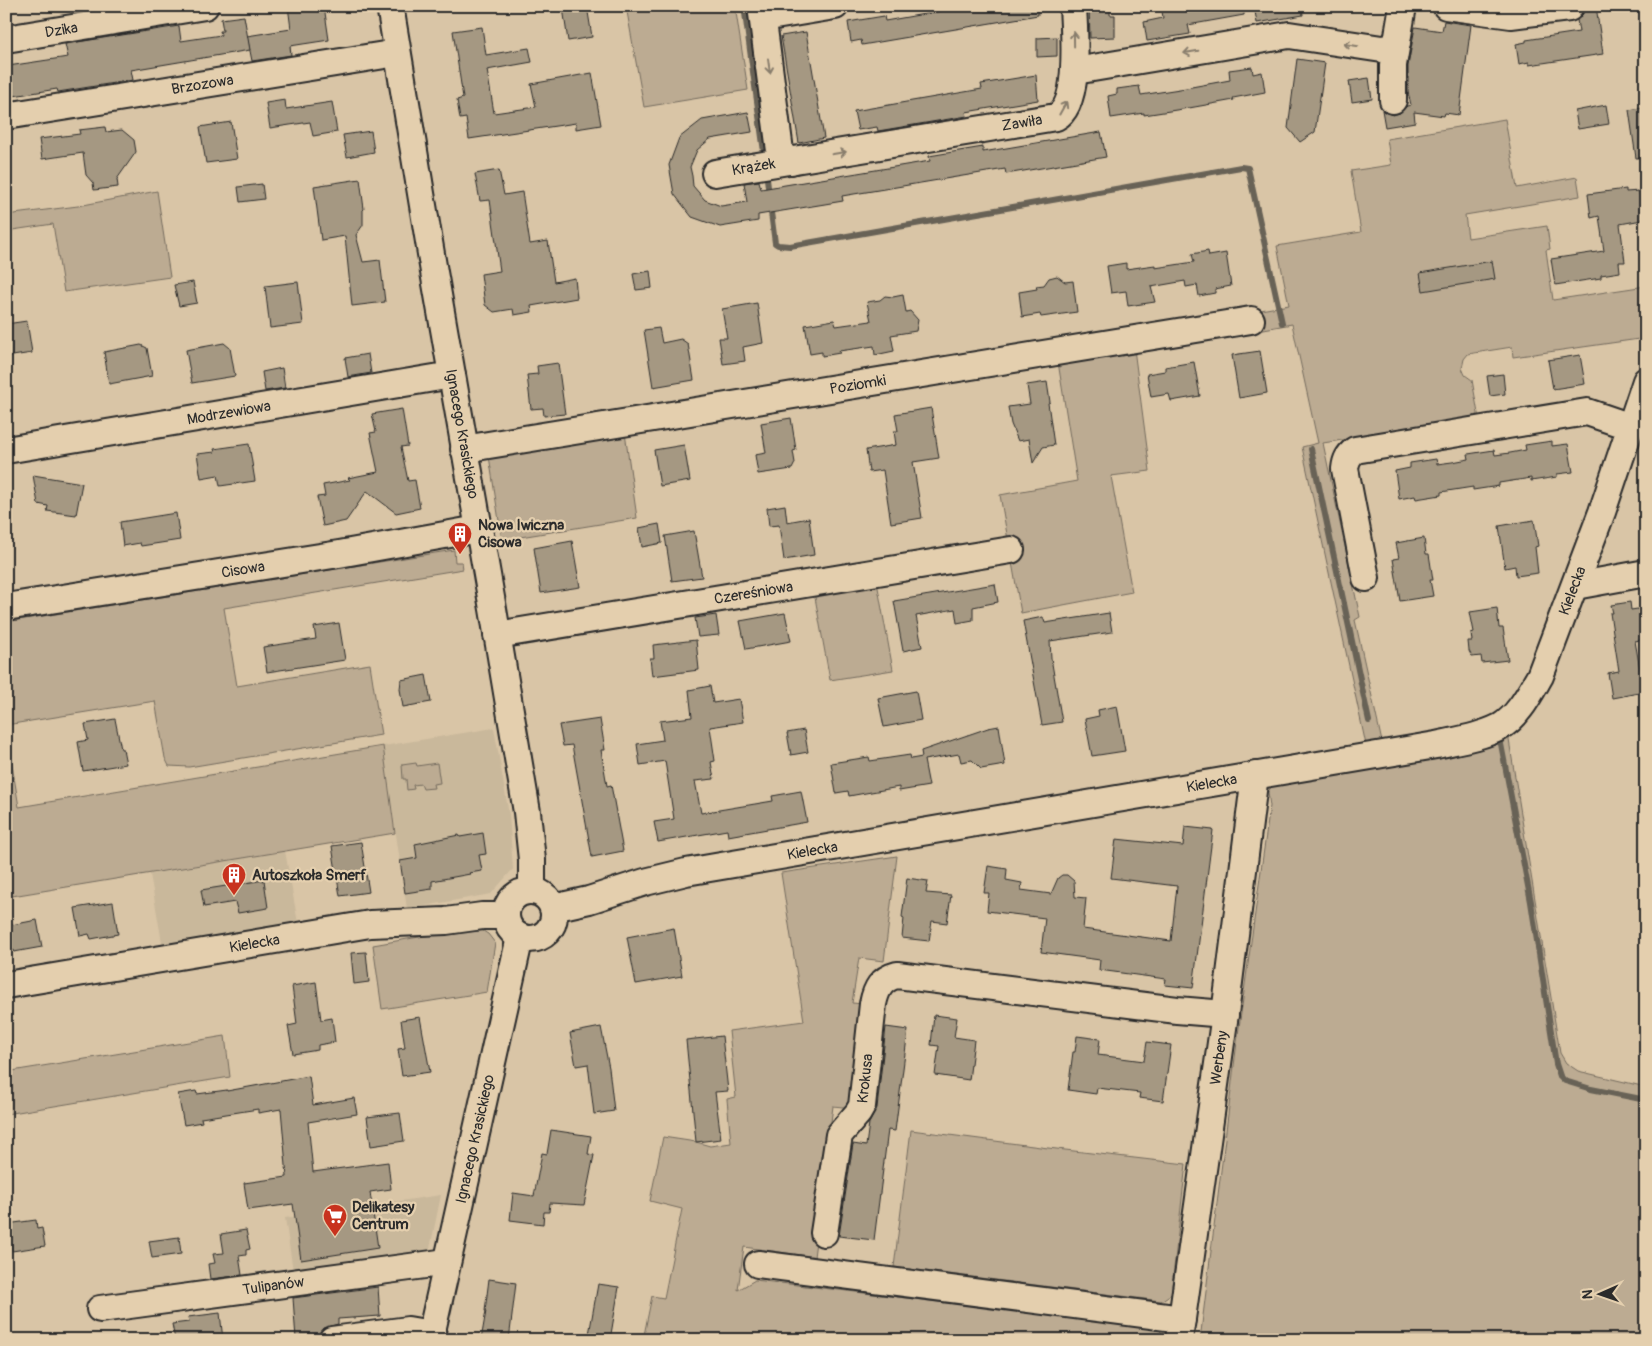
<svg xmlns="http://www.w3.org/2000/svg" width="1652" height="1346" font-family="Pangolin,sans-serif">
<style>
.built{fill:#c9b89b}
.green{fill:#bcab92;stroke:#746b5e}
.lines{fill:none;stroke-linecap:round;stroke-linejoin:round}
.stream{stroke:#686257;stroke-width:6}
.building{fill:#a59882;stroke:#2b2b2b}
.minor-casing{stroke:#2b2b2b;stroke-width:30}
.minor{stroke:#e4cfae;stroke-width:26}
.oneway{stroke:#887d6c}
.labels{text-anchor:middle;stroke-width:4.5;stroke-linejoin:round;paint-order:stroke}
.street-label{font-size:15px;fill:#2b2b2b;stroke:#e4cfae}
.poi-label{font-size:15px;font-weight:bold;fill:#2b2b2b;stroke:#e4cfae;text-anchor:start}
</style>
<rect width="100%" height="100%" fill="#d9c5a6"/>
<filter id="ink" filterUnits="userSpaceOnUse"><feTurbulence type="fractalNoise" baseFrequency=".02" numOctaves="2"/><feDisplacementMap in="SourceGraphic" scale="10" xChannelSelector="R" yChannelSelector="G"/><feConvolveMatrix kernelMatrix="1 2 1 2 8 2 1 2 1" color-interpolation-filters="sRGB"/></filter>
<g filter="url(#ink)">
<g class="built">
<polygon points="494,728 509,815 513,869 491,894 407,909 383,746"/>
<polygon points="285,851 298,923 163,948 150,874"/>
<polygon points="441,1195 428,1258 294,1277 285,1218"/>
</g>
<g class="green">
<polygon points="626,6 735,6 748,90 644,107"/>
<polygon points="1505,119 1517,188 1577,177 1580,196 1465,215 1468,238 1547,226 1550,249 1546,250 1553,300 1646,286 1646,338 1513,357 1512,347 1468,354 1464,359 1462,368 1465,375 1472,380 1479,419 1323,443 1360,617 1355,620 1382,742 1366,745 1302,447 1318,443 1292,324 1258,330 1255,311 1289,305 1277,246 1361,232 1351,171 1391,165 1387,139"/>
<polygon points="157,191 170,277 64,292 53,224 6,231 6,215 78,206"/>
<polygon points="1134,349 1150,471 1111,476 1132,592 1021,613 1000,495 1077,481 1058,362"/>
<polygon points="625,433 637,518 502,540 489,456"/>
<polygon points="454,550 455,562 462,562 463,569 224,608 237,686 370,664 381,735 189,767 169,766 165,758 155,701 6,725 6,622"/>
<polygon points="877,582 893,670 830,680 814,592"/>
<polygon points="6,729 19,807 383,746 395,833 6,897"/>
<polygon points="1511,733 1509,740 1560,1053 1566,1063 1578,1071 1646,1087 1646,1340 1200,1340 1237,1042 1270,806 1268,792 1272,785 1489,746"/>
<polygon points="416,763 417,766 437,763 440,783 433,784 434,788 423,789 421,784 413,785 414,789 407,790 406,779 403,779 402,765"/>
<polygon points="897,856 884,961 859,958 852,1003 864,1004 852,1108 833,1106 814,1257 744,1247 738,1290 755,1280 1157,1328 1164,1335 1164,1340 643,1340 652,1296 664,1298 682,1209 650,1201 663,1137 696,1142 710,1146 731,1143 727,1099 736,1097 729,1031 804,1021 781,873"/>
<polygon points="483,931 488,934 495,943 487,992 382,1009 373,945 448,932"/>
<polygon points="225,1036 230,1077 6,1114 6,1072"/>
<polygon points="911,1130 1048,1148 1186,1164 1171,1294 1161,1301 894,1267"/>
</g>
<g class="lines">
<g class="stream">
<polyline points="744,6 764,152"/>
<polyline points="767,179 769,195"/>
<polyline points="770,205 775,243 778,245 790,246 1241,167 1248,168 1282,323"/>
<polyline points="1311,449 1369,721"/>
<polyline points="1501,744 1531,902 1556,1064 1560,1076 1565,1081 1591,1089 1646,1100"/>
</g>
</g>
<g class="building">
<polygon points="288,6 324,6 329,40 290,46 291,55 252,61 247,36 291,29"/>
<polygon points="571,6 587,6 592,37 568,41 563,8"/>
<polygon points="970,6 1037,6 1038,15 862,45 861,40 851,42 848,22 884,16 885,21"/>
<polygon points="1089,6 1110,6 1110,15 1115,15 1115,37 1090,38"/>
<polygon points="1190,6 1244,6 1244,15 1188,25 1190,34 1147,41 1144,22 1163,18 1162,11"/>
<polygon points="1254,6 1302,6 1303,15 1257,23"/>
<polygon points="1584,6 1596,6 1603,54 1529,65 1529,62 1519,64 1516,44 1526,42 1526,40 1579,32 1577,20 1583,14"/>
<polygon points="244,16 250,50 131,70 133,80 58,92 57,89 13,96 8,66 68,57 65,44 179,26 181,41 221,35 220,31 223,31 221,19"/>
<polygon points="1444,21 1471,25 1459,115 1445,113 1444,116 1414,112 1415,122 1385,127 1382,110 1386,113 1393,115 1400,113 1407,106 1411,105 1408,92 1408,66 1415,27 1442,31"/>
<polygon points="482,27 486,55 529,48 532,62 487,70 494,113 536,107 531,84 592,73 601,125 576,129 576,123 469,139 466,118 460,119 457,100 463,98 453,31"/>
<polygon points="806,32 824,138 799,143 781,36"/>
<polygon points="1057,37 1057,56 1037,57 1037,38"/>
<polygon points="1297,59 1325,63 1315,132 1300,142 1288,128"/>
<polygon points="1252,67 1253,74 1262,72 1265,92 1233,98 1234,100 1189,108 1144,115 1144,113 1111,118 1108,96 1117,94 1117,89 1139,86 1141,95 1186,88 1230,80 1229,70"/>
<polygon points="1036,75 1038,100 966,112 967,116 878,131 877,127 858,130 854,111 982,89 981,84"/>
<polygon points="1369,78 1372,99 1352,102 1349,81"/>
<polygon points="285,100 286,109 332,102 337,132 313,136 310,122 270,128 266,103"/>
<polygon points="1606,105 1609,124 1578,129 1575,111"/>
<polygon points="1646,107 1646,157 1636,158 1629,110"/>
<polygon points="748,112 752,132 710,139 697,150 690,167 692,176 693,186 705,200 721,206 747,202 744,183 759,181 761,189 930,161 929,156 983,147 983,152 1101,132 1106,157 1006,174 1005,169 842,196 843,201 758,215 758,221 720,227 692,217 674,194 669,165 679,138 702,120"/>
<polygon points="231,122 237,159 206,163 200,127"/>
<polygon points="105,127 106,132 122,130 134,140 136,152 117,179 118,187 94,190 93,183 86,175 83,153 42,159 39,139 80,134 79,130"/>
<polygon points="371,131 374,152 347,157 343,135"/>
<polygon points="499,170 504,195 522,192 530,244 548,241 554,282 575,278 577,298 531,306 532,312 514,315 513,309 494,312 485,305 481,274 500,271 490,200 480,201 475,174"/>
<polygon points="360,179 364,209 363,210 363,225 356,235 363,262 380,260 385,302 352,306 345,236 321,240 314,186"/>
<polygon points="262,184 264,199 240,202 238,187"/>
<polygon points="1626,189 1626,192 1639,191 1642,220 1620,224 1625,262 1619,262 1620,272 1601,275 1601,278 1555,285 1551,259 1604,251 1599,216 1591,218 1588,194"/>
<polygon points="1208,251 1209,256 1226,253 1231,286 1215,289 1215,293 1199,296 1197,285 1186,287 1185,281 1151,287 1155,302 1128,306 1126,291 1111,293 1107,266 1126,263 1126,269 1155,265 1155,268 1194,262 1192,254"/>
<polygon points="1492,261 1495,279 1423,291 1420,273"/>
<polygon points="650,271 652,288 636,290 633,274"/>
<polygon points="1057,276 1065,282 1073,281 1077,312 1041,317 1040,314 1022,317 1019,292 1037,289 1036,286 1044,285 1049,278"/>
<polygon points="193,282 197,303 179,306 174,285"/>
<polygon points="298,282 303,324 270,328 265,286"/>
<polygon points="903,295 906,312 910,311 918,320 916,331 891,335 894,351 875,355 874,346 839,351 840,353 822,356 822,352 810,354 805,325 834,320 836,326 871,321 867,302 880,300 885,296 893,297"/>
<polygon points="757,303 763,343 743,347 745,361 723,364 719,338 727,338 722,309"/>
<polygon points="27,321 32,353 6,357 6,324"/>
<polygon points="659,328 662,343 681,339 688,344 694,380 653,387 644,330"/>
<polygon points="224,343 230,348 235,376 192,383 186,350"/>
<polygon points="141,345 147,348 152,376 109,384 104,352"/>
<polygon points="1260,351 1267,393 1239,398 1232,355"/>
<polygon points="368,354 371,373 348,377 345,358"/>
<polygon points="1580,355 1585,384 1553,389 1548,360"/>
<polygon points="1194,362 1200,396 1171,401 1169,394 1151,397 1147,374 1165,371 1165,367"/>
<polygon points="558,363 565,414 544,416 543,408 531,409 527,375 538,374 537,366"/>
<polygon points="282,368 285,388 265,391 262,372"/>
<polygon points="1503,374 1505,394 1490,396 1487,376"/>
<polygon points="1047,382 1050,402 1048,403 1054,445 1043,447 1033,463 1029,439 1018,441 1011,424 1008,407 1030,404 1027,385"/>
<polygon points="931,408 939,458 913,462 922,518 891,523 883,470 869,472 866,450 896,445 894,431 898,431 895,414"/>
<polygon points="402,409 408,446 401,447 408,481 415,480 420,508 396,513 367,491 346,521 323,526 317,497 325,496 323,485 350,480 348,478 378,472 370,433 376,432 372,414"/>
<polygon points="791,418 796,450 793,451 795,463 792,469 758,474 755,455 766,453 761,423"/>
<polygon points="1552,441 1552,446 1568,444 1573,472 1557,474 1557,477 1531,481 1531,478 1499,483 1499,486 1473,490 1473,487 1441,492 1441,495 1416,499 1415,496 1399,499 1395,471 1410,468 1410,463 1436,459 1437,464 1452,462 1469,459 1468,454 1494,450 1495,455 1510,453 1526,450 1525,445"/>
<polygon points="249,444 255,481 220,486 218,475 201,478 197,454 215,452 214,449"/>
<polygon points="684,445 690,481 660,486 654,450"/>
<polygon points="33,475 82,483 76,515 47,511 48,506 38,504"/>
<polygon points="785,505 787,522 809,518 814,555 784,560 779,525 769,526 767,508"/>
<polygon points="176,513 180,540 141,546 140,543 123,546 120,522"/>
<polygon points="1534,520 1538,546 1535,547 1538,573 1516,576 1515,566 1505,568 1499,526"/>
<polygon points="659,524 662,543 642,547 639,528"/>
<polygon points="694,531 702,577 672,581 665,536"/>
<polygon points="1424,538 1426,554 1429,554 1433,580 1430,580 1433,596 1400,601 1393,559 1399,558 1396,543"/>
<polygon points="572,541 580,587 541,593 534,548"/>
<polygon points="995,584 998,602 973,607 973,620 957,623 955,609 916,616 922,647 903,651 894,601"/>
<polygon points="1630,602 1631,610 1644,608 1646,621 1646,639 1635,641 1644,692 1612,698 1608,673 1619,671 1610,613 1613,613 1611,605"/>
<polygon points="1497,608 1499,628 1503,628 1508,660 1482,663 1481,656 1472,657 1469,651 1468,641 1472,641 1471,633 1474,632 1470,612"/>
<polygon points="785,613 791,641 746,649 740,621"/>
<polygon points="1109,613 1112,632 1050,641 1051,658 1062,722 1042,725 1023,621 1043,617 1045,623"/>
<polygon points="716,615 719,635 698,637 695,618"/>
<polygon points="339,623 345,660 267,672 263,647 316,639 314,627"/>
<polygon points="696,640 699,670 652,676 650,658 654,658 653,645"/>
<polygon points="426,675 431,702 403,707 400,689 401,680"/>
<polygon points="710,686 713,703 739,699 743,722 710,727 715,761 711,762 714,779 695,781 701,813 773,801 772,796 801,791 807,822 728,836 727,830 658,842 654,822 674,819 665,761 640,765 637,744 663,740 660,721 692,717 689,690"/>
<polygon points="916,691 921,720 884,727 878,698"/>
<polygon points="1117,706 1125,751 1092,756 1085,719 1099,716 1098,710"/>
<polygon points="115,719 121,749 123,749 126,764 83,771 78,742 88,740 85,724"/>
<polygon points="600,719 605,750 601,750 607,786 611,785 623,851 592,857 572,745 563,746 559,725"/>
<polygon points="999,726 1005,765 981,769 972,760 961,762 959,754 924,760 929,786 899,791 899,787 849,796 848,791 836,793 831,763 869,757 870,761 910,755 911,759 922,757 921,751 988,728"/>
<polygon points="804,730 808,752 791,755 787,733"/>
<polygon points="1185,827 1213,830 1193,988 1165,985 1166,979 1099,970 1100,960 1041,952 1045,918 987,911 989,893 984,893 988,866 1007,869 1006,880 1022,883 1021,890 1051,894 1058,878 1062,875 1067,875 1074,881 1075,897 1086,898 1083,929 1171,941 1177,886 1111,878 1116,839 1183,846"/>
<polygon points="483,833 486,854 479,855 482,871 469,873 470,874 432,881 432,889 405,893 400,861 417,858 415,844 459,835 460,837"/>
<polygon points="361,842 369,892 340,896 332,846"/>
<polygon points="907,878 928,881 926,893 951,895 947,923 932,921 929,941 902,938 904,918 902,917"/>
<polygon points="264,880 268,908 238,913 235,902 204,907 201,890"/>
<polygon points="113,902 118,934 91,939 89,934 80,936 75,908"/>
<polygon points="37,920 42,947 14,952 14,950 6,952 6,926"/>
<polygon points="674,928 682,976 636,984 627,937"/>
<polygon points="366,952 369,982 354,984 351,953"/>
<polygon points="316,982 321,1020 332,1018 335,1042 318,1045 318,1050 293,1054 288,1026 297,1024 292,986"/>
<polygon points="934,1015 957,1018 954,1037 974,1040 969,1080 935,1075 939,1046 931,1045"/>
<polygon points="420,1017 430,1072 402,1076 398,1049 405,1048 401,1020"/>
<polygon points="601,1027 609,1068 614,1111 594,1114 588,1064 576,1066 570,1033"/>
<polygon points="886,1027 908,1030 895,1131 888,1130 874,1240 839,1236 853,1144 866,1146 869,1123 877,1108"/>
<polygon points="722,1036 728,1091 715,1092 721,1139 696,1142 686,1040"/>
<polygon points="1077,1036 1100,1039 1098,1055 1144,1061 1147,1042 1171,1045 1163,1101 1139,1098 1140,1093 1097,1088 1096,1094 1068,1090 1073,1052 1075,1052"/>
<polygon points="309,1076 313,1105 354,1098 357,1114 308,1122 313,1172 388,1162 391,1189 370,1192 378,1248 301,1260 293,1204 248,1210 244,1183 287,1177 281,1109 258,1113 258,1109 201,1118 202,1122 184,1125 178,1094 196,1091 197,1094 227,1090 227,1091"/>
<polygon points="400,1113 404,1141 371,1146 367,1117"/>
<polygon points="551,1130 591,1136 588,1154 594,1155 584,1205 550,1203 549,1212 544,1212 543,1224 510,1220 513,1193 534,1196 542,1153 547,1154"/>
<polygon points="36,1220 37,1229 42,1228 45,1246 12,1251 7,1224"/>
<polygon points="246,1230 250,1249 246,1250 246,1255 239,1256 242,1275 210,1279 208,1264 215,1263 213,1254 224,1253 221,1234"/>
<polygon points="179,1237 181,1254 152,1258 149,1241"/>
<polygon points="489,1279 516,1283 509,1340 481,1340 486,1311 485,1311"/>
<polygon points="598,1284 619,1287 610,1340 588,1340"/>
<polygon points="378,1287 380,1316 338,1319 338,1324 323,1328 318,1336 296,1339 293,1298"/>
<polygon points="220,1313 223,1340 175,1340 172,1324 189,1322 188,1317"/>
</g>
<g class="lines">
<defs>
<g id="minor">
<path id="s1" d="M 390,6 L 434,272 L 493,609 L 527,812 L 532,860 L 532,883 L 530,891"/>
<polyline points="761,6 780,151 784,157 791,161"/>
<polyline points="1446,6 1511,15 1569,8"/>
<polyline points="763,18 835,6"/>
<path id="s2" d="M 6,39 L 205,6"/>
<polyline points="1075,71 1289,35 1382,49 1392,48 1397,43"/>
<polyline points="1393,100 1393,65 1403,6"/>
<path id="s3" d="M 6,116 L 397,53"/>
<path id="s4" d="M 715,173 L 1056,117 C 1081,104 1074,32 1073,6"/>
<path id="s5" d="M 464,449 L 1251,320"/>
<path id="s6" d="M 6,450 L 452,375"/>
<path d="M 1366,578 L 1345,469 C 1346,460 1348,456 1355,450 L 1587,412 L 1631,427"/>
<polyline points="1575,586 1646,573"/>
<path id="s7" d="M 6,607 L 339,554 L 478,529"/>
<path id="s8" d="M 497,635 L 1011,550"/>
<circle cx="530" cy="915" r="24"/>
<path id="s9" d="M 553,908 L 589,900 L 645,882 L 686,872 L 1436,745 C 1458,740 1480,737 1500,727 C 1518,717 1530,693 1540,676 L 1602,512 L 1646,381"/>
<path id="s10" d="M 6,985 L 370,924 L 446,921 L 482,916 L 505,916"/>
<path id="s11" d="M 824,1233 L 839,1135 L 858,1113 L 862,1106 L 873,1004 C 876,989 881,979 897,975 L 1177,1010 L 1225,1014"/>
<polyline points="758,1264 1182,1319"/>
<path id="s12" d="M 100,1309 L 447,1262"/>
<polyline points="332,1340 408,1330 431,1334"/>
<path id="s13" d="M 430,1340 L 520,937"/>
<path id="s14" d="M 1179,1340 L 1225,1014 L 1255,775"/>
</g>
</defs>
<use href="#minor" class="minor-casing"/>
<use href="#minor" class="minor"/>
</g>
<defs><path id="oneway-shaft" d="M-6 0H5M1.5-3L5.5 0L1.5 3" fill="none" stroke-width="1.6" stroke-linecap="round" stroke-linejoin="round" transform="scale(1.25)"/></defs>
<g class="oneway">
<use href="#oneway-shaft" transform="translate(1074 39) rotate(-91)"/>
<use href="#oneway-shaft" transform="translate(1351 45) rotate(-171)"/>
<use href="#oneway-shaft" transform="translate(1191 52) rotate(170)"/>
<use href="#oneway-shaft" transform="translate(769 66) rotate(82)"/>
<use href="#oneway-shaft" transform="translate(1063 108) rotate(-61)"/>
<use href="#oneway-shaft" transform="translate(839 153) rotate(-9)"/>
</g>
</g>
<defs>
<symbol id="building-pin" viewBox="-11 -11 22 30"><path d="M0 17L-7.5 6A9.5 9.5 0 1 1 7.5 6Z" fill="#c8321e" stroke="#e4cfae"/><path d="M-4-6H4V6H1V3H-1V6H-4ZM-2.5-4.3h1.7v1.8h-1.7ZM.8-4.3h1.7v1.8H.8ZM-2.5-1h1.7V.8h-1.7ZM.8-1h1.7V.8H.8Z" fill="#fff"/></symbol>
<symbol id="supermarket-pin" viewBox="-11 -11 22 30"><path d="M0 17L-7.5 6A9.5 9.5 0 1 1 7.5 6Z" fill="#c8321e" stroke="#e4cfae"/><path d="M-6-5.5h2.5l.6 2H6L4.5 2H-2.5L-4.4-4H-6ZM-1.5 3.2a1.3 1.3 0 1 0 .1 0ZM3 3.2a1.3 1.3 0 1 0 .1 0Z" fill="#fff"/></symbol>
</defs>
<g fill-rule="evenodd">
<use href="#building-pin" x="446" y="520" width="28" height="38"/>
<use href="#building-pin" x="220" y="861" width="28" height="38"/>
<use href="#supermarket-pin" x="321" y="1202" width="28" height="38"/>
</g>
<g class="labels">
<g class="street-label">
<text dy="5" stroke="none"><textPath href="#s2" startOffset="56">Dzika</textPath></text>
<text dy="5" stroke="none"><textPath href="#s3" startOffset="199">Brzozowa</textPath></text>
<text dy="5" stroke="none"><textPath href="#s4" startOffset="311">Zawiła</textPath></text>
<text dy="5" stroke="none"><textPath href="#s4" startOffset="39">Krążek</textPath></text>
<text dy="5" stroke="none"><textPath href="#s5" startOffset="399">Poziomki</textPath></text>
<text dy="5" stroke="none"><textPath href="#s6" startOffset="226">Modrzewiowa</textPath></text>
<text dy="5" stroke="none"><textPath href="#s1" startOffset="434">Ignacego Krasickiego</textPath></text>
<text dy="5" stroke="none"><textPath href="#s7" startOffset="240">Cisowa</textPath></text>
<text dy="5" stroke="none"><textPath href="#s9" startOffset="1122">Kielecka</textPath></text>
<text dy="5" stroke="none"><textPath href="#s8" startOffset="260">Czereśniowa</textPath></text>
<text dy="5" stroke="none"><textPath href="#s9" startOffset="671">Kielecka</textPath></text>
<text dy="5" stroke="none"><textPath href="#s9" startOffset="266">Kielecka</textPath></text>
<text dy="5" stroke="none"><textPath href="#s10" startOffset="252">Kielecka</textPath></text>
<text dy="5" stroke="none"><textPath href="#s14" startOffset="285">Werbeny</textPath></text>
<text dy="5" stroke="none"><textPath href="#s11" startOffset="164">Krokusa</textPath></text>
<text dy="5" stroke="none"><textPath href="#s13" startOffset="206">Ignacego Krasickiego</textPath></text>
<text dy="5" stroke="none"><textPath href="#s12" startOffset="175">Tulipanów</textPath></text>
</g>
<g class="poi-label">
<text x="478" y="530">Nowa Iwiczna<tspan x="478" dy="17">Cisowa</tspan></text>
<text x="252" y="880">Autoszkoła Smerf</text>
<text x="352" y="1212">Delikatesy<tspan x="352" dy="17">Centrum</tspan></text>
</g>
</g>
<rect width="1652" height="1346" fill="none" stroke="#e4cfae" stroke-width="25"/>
<rect x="12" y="12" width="1627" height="1321" fill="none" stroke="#2b2b2b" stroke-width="2" filter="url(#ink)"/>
<g transform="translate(1600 1294) rotate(268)" stroke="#e4cfae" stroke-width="4" paint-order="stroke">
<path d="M0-4L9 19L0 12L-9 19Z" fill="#2b2b2b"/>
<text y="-8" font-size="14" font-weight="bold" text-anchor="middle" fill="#2b2b2b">N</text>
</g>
</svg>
